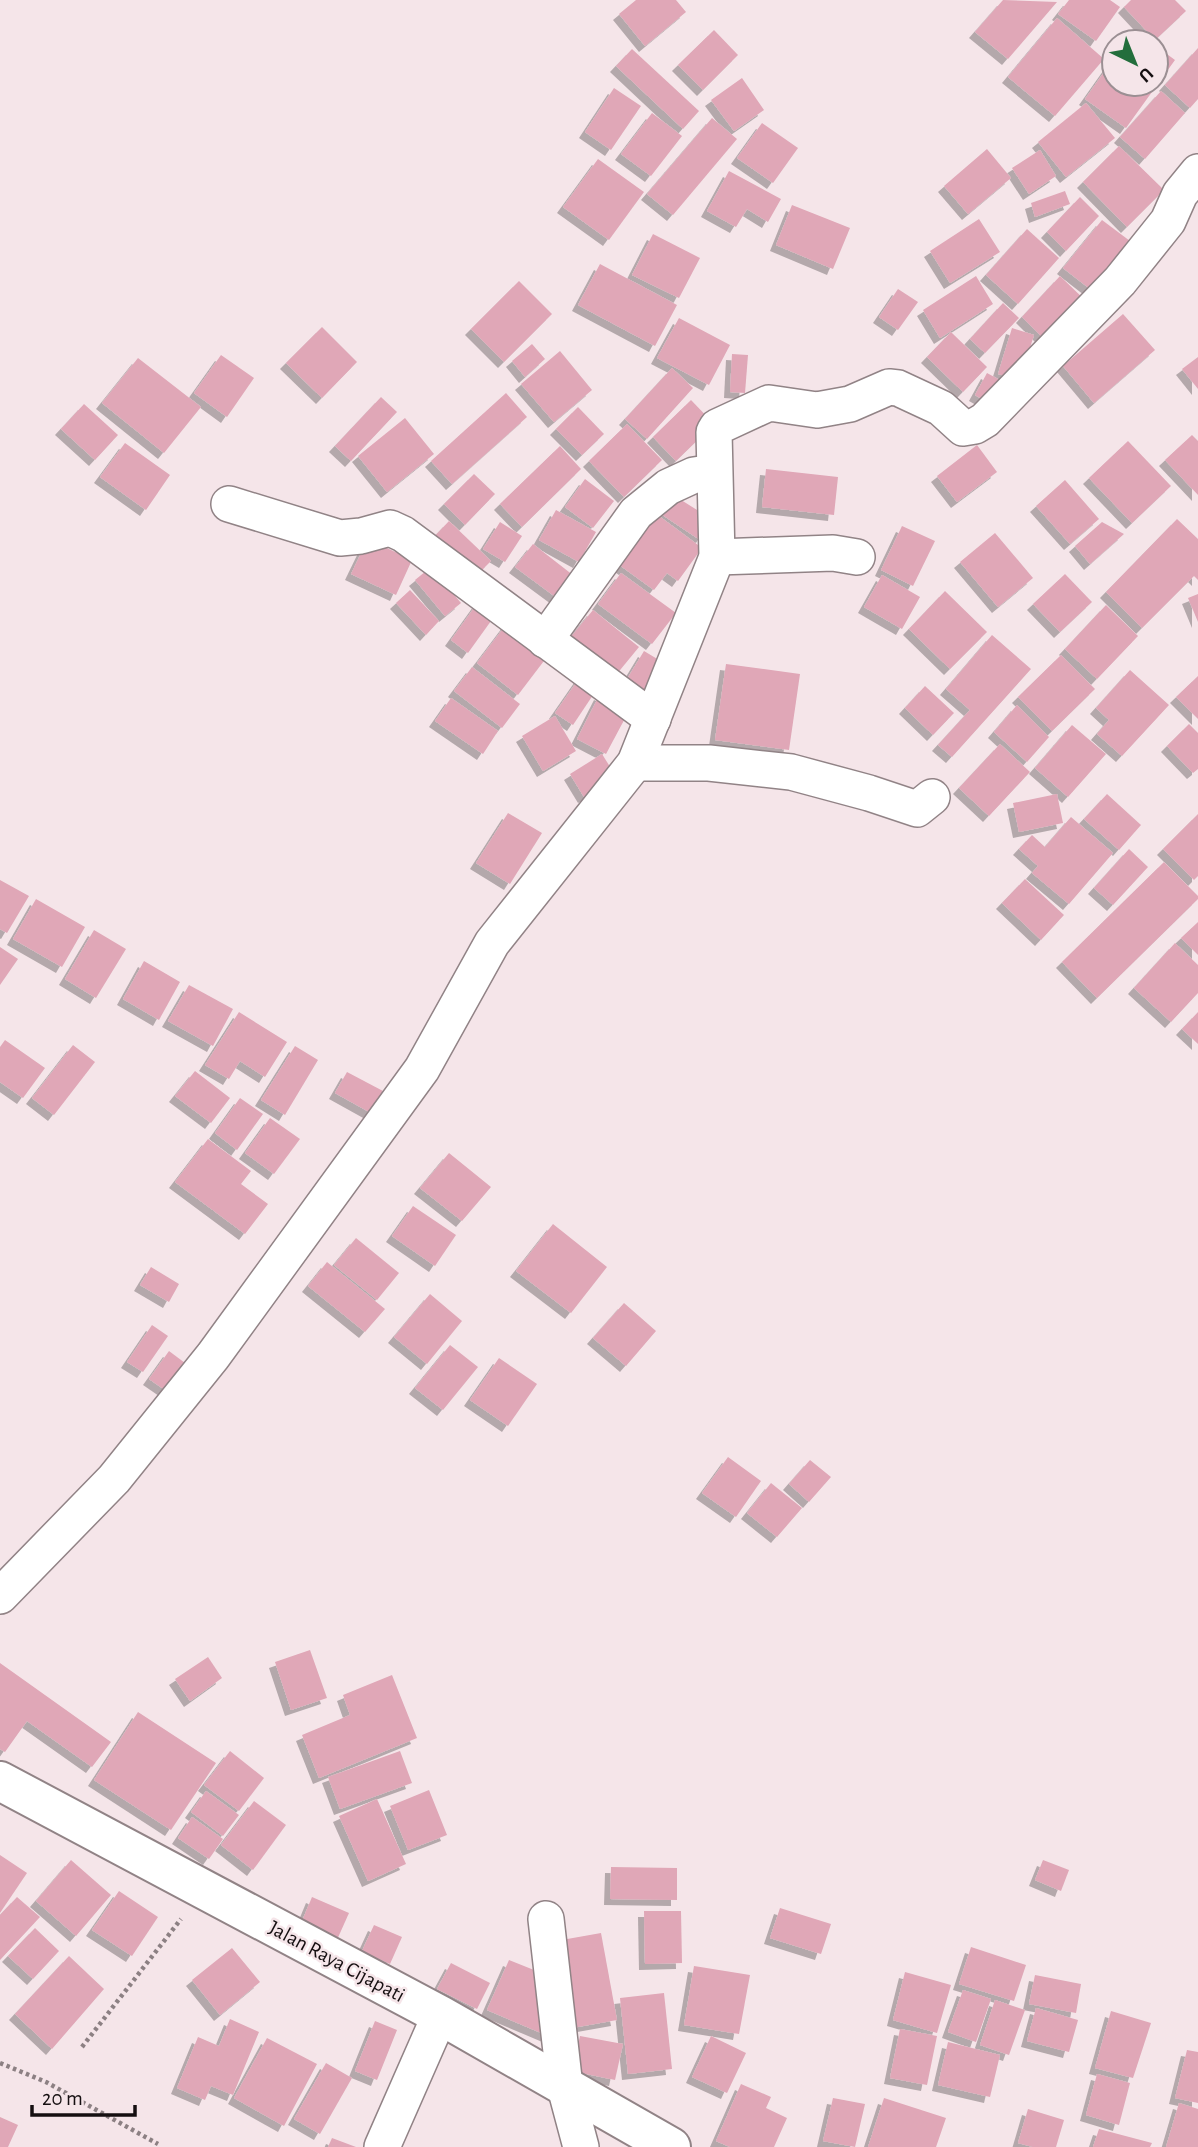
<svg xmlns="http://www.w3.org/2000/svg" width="1198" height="2147" font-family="'Alegreya Sans',sans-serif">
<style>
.building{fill:#e0a7b7;filter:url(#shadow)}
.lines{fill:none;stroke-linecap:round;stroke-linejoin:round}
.minor-casing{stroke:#918386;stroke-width:38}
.primary-casing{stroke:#918386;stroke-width:42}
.path{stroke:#8c8083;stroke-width:4.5;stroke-dasharray:3.5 3.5;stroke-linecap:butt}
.minor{stroke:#fff;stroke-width:35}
.primary{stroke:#fff;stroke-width:38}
.labels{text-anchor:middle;stroke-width:5;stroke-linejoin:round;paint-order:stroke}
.street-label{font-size:21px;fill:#150f11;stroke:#f5e5e9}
</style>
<defs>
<filter id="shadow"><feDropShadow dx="-6" dy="6" stdDeviation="0" flood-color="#0004"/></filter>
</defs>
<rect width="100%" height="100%" fill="#f5e5e9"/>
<g class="building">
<polygon points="636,0 676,0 686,12 645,46 619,14"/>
<polygon points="1003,0 1057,2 1008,59 975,32"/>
<polygon points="1069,0 1110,0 1120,7 1096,41 1058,14"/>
<polygon points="1131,0 1175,0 1186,11 1155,40 1124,7"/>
<polygon points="1057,18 1104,59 1055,116 1008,77"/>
<polygon points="714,30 738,55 703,90 678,65"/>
<polygon points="1134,30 1150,42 1125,42"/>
<polygon points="1156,46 1175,60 1126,128 1085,99 1114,58 1114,84 1156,84"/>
<polygon points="1198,48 1198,99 1190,108 1165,85"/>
<polygon points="632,49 699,111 683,129 616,66"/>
<polygon points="742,78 764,110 734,131 711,100"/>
<polygon points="614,88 641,106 611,150 585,132"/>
<polygon points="1161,91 1185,113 1145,159 1120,137"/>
<polygon points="1086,103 1115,138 1066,177 1038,142"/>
<polygon points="652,113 682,136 651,176 621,154"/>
<polygon points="712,118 737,139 673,215 647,194"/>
<polygon points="762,123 798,148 773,183 737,158"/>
<polygon points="1119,146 1164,190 1127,227 1083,182"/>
<polygon points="987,149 1011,178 968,214 944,186"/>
<polygon points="1040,150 1056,176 1029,194 1012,168"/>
<polygon points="598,159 644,192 609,240 563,207"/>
<polygon points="729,171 781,199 768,222 747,209 736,227 707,211"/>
<polygon points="1065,191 1070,204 1035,217 1031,203"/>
<polygon points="1080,197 1099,216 1066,251 1047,232"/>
<polygon points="792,205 850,228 833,269 776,245"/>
<polygon points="979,219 1000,252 950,283 930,251"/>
<polygon points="1102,220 1138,247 1099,296 1063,268"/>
<polygon points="1027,229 1059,258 1018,304 986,275"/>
<polygon points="653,234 700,258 679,298 632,275"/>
<polygon points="600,264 677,305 655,346 578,305"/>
<polygon points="976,276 993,304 940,338 923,310"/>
<polygon points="1060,276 1088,303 1049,344 1022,317"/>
<polygon points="519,281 552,314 504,362 471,329"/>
<polygon points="898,289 918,302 898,330 879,317"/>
<polygon points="1003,303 1019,318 985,353 970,339"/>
<polygon points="1123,314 1155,350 1094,403 1063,366"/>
<polygon points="679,318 730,345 709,385 657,358"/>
<polygon points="322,327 357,362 322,398 286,363"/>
<polygon points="1012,328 1034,335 1020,380 998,374"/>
<polygon points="951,332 987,367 963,392 927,357"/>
<polygon points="532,344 545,359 525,377 512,361"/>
<polygon points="560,351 592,390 554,422 521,384"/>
<polygon points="732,354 748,355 745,393 730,392"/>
<polygon points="221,355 254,378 227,417 194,393"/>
<polygon points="1198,357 1198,389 1182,369"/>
<polygon points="138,358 201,407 164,453 102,403"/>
<polygon points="672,368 693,388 647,439 625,419"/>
<polygon points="987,373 1009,385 996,407 975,395"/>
<polygon points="506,393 527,417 452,484 431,461"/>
<polygon points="381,397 397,412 351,461 335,446"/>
<polygon points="691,400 714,424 676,461 653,437"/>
<polygon points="84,404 118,435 95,460 61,429"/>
<polygon points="578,407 604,434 582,455 556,429"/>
<polygon points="405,418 434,454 387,492 358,456"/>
<polygon points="627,424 662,460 624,497 589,461"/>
<polygon points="1192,435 1198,441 1198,495 1165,460"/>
<polygon points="1128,441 1171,486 1132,523 1089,478"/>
<polygon points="125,443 170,475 146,510 100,477"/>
<polygon points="977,445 997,472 957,502 937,476"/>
<polygon points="560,446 581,469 522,527 500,504"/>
<polygon points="766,469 838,477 834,515 762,507"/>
<polygon points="474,474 495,494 465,525 444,504"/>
<polygon points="585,479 614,501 593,528 565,507"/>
<polygon points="1065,480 1099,519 1070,544 1036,506"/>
<polygon points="670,493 713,520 700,540 658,512"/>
<polygon points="556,510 596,532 579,562 539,540"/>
<polygon points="655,513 702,548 678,581 667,573 654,590 618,564"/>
<polygon points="1177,519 1198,539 1198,580 1194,576 1142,628 1106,592"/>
<polygon points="449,521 491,561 473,579 432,539"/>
<polygon points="500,522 522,536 505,562 483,549"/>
<polygon points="1102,522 1124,534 1090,564 1075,546"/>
<polygon points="902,526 935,541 913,586 881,570"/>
<polygon points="995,533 1033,578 998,607 960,562"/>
<polygon points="368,539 412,560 396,595 351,574"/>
<polygon points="533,544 578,579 561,601 515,567"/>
<polygon points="431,567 461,603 445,616 415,580"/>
<polygon points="621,573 676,613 652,644 598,604"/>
<polygon points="1065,574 1092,602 1060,632 1033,604"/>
<polygon points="882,575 920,597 902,629 864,607"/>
<polygon points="410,590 439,621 426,635 396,603"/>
<polygon points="945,591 987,632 950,669 909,629"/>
<polygon points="1198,594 1198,622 1188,598"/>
<polygon points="479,601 496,614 468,653 451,640"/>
<polygon points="1106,605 1138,636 1097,679 1065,649"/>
<polygon points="593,610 639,647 616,675 570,638"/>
<polygon points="508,622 550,653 518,695 477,663"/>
<polygon points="992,635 1031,669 952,757 938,745 970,710 946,689"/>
<polygon points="644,651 664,663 644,696 624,684"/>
<polygon points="1061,655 1095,689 1052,731 1018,697"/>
<polygon points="726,664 800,674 789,750 715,740"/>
<polygon points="472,667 520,704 502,728 454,691"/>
<polygon points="1130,670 1169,705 1122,756 1097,734 1109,720 1096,708"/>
<polygon points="1198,676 1198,719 1176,697"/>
<polygon points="580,677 597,689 573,725 555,713"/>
<polygon points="925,686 954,713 933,735 905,708"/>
<polygon points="600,694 630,709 606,754 577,739"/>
<polygon points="451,698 498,731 483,754 435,721"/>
<polygon points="1017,705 1049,737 1027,762 994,732"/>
<polygon points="555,716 576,751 543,771 522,736"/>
<polygon points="1189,724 1198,733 1198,769 1193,773 1167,746"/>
<polygon points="1072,725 1106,754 1068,797 1035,768"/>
<polygon points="1000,744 1030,772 989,816 959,788"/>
<polygon points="602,754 617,778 584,797 570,774"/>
<polygon points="1057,794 1063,823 1019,832 1013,803"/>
<polygon points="1107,794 1141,825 1119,850 1084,819"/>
<polygon points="508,813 542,833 510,884 476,863"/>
<polygon points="1198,814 1198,876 1194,880 1163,849"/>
<polygon points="1071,817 1113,853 1069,904 1032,873 1038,866 1019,849 1032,835 1045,847"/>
<polygon points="1129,849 1148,867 1113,905 1094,888"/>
<polygon points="1164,862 1198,896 1198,899 1097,998 1062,962"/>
<polygon points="1025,879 1064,915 1041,940 1002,903"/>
<polygon points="0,880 29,896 7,933 0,929"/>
<polygon points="36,899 85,927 62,967 13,939"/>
<polygon points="1198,922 1198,955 1181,938"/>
<polygon points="94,930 126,949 96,998 65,979"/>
<polygon points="1175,943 1198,965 1198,993 1171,1022 1134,988"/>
<polygon points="0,947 18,959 0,985"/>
<polygon points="144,961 180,982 159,1020 123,999"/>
<polygon points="189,985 233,1009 213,1046 168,1021"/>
<polygon points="239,1012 287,1042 265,1077 240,1061 229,1079 205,1065"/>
<polygon points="1198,1012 1198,1044 1182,1029"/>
<polygon points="5,1040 45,1068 23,1098 0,1082 0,1047"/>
<polygon points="73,1045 95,1062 54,1115 32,1098"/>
<polygon points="295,1046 318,1060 285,1115 261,1100"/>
<polygon points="195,1071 230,1098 211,1123 175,1096"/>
<polygon points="347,1072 383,1091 371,1113 335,1093"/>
<polygon points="240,1098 263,1114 237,1150 215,1133"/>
<polygon points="270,1118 300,1139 274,1174 245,1153"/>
<polygon points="208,1139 251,1171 241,1184 268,1204 245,1234 175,1182"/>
<polygon points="449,1153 491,1187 462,1221 420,1188"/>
<polygon points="413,1206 456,1235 435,1266 392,1236"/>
<polygon points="553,1224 607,1267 571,1313 516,1271"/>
<polygon points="356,1238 399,1273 377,1300 334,1265"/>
<polygon points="327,1262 385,1309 365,1332 308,1286"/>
<polygon points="151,1267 179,1284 169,1302 140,1285"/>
<polygon points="430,1294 462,1321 427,1364 394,1337"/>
<polygon points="624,1303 656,1331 626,1366 593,1338"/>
<polygon points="152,1325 168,1336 143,1372 127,1362"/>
<polygon points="450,1345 478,1367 443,1410 415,1388"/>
<polygon points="169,1351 185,1363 165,1390 149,1379"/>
<polygon points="499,1358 537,1384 508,1426 470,1400"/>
<polygon points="728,1457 761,1481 736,1517 702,1493"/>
<polygon points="810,1460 831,1477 809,1502 789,1484"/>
<polygon points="771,1483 802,1508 777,1537 747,1513"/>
<polygon points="310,1650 327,1698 291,1710 275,1662"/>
<polygon points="208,1657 222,1678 190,1701 175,1679"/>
<polygon points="0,1663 111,1742 92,1767 27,1721 5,1752 0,1749"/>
<polygon points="392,1675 417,1738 319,1778 302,1735 350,1715 343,1695"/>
<polygon points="138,1712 216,1763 171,1830 94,1780"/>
<polygon points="230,1751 264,1778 239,1811 204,1785"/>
<polygon points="400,1751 412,1783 340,1809 328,1777"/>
<polygon points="429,1790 447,1835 408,1850 390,1806"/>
<polygon points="206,1791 239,1815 223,1836 191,1812"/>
<polygon points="377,1799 406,1864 368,1881 339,1816"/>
<polygon points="254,1801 286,1825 253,1870 221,1845"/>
<polygon points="192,1817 223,1839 209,1859 178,1838"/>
<polygon points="0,1855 27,1873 0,1913"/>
<polygon points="71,1860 111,1895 76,1936 36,1901"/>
<polygon points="1043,1860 1069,1870 1061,1891 1035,1880"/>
<polygon points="611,1867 677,1868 677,1900 610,1899"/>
<polygon points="119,1891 158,1917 132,1956 92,1930"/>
<polygon points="17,1897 40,1917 0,1960 0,1915"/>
<polygon points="312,1897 349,1913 336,1942 300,1926"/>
<polygon points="780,1908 831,1924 821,1954 770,1938"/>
<polygon points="644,1911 681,1911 682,1963 645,1964"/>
<polygon points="374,1925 402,1937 390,1964 362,1951"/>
<polygon points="35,1928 59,1951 33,1979 8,1956"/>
<polygon points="601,1933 617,2020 572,2028 556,1941"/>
<polygon points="971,1947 1026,1965 1014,2001 959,1984"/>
<polygon points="232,1948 260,1982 220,2015 192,1980"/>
<polygon points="69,1956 104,1989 52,2049 15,2014"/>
<polygon points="509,1960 549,1976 553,2038 487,2010"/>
<polygon points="451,1963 490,1983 477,2009 437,1989"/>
<polygon points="694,1966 750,1975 739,2034 684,2025"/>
<polygon points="905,1972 951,1985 937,2033 893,2020"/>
<polygon points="1035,1975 1081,1984 1076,2013 1029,2004"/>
<polygon points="963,1990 991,1999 976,2042 948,2032"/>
<polygon points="664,1993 672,2069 628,2074 620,1998"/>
<polygon points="995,2000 1025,2010 1009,2055 980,2045"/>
<polygon points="1036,2008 1078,2020 1069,2052 1027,2041"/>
<polygon points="1111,2011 1151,2023 1133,2078 1095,2068"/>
<polygon points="230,2019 259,2032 233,2095 211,2086 205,2100 177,2088 198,2037 219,2046"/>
<polygon points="375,2021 397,2030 377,2080 355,2071"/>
<polygon points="900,2029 937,2036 927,2085 890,2078"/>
<polygon points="580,2036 623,2044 615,2080 572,2071"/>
<polygon points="711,2036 746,2053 727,2093 692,2077"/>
<polygon points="267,2038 317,2064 284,2126 234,2098"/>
<polygon points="948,2042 1000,2055 990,2097 938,2085"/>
<polygon points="1187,2050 1198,2052 1198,2103 1175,2098"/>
<polygon points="326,2063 352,2078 320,2134 294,2119"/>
<polygon points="1097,2074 1130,2083 1119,2125 1086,2115"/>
<polygon points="741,2084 771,2097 766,2108 787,2118 774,2147 730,2147 716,2141"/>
<polygon points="833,2098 865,2104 855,2147 823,2141"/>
<polygon points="884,2098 946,2118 936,2147 868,2147"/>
<polygon points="1179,2103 1198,2109 1198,2147 1166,2147"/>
<polygon points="1028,2109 1064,2120 1056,2147 1033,2147 1018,2143"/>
<polygon points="0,2117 18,2125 8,2147 0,2147"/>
<polygon points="1099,2129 1152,2143 1150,2147 1093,2147"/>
<polygon points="332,2138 356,2147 328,2147"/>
</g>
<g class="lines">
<defs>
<g id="minor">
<polyline points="229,504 340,538 361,536 390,528 403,534 653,719"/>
<polyline points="717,557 833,553 857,557"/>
<polyline points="545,640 636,513 668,487 694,475 714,472"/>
<polyline points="635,763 709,763 791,772 869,793 917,809 932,797"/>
<polyline points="0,1596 114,1479 213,1356 422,1069 492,943 635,763 717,557 714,432 717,427 769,403 817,410 850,404 889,387 898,388 941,408 963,428 975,426 985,420 1120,281 1168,221 1180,194 1198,172"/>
<polyline points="546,1919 565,2087 581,2147"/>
<polyline points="382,2147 440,2015"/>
</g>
<polyline id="primary" points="0,1781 440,2015 671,2147"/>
</defs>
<use href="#minor" class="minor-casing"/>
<use href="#primary" class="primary-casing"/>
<g class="path">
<polyline points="82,2047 181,1919"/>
<polyline points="0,2063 46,2082 158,2144"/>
</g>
<use href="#minor" class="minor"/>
<use href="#primary" class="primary"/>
</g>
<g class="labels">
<g class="street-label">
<text transform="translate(337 1961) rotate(28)" y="7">Jalan Raya Cijapati</text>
</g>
</g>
<g transform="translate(1135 63) rotate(137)"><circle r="33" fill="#f5e5e9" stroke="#9b8f93" stroke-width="2"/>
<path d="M0-5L12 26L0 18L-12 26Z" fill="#236e3c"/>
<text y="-10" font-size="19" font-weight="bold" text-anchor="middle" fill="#150f11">U</text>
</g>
<path d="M32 2105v10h103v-10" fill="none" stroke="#150f11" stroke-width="3.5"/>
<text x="42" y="2105" font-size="21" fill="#150f11" stroke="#f5e5e9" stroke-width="5" paint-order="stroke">20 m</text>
</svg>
